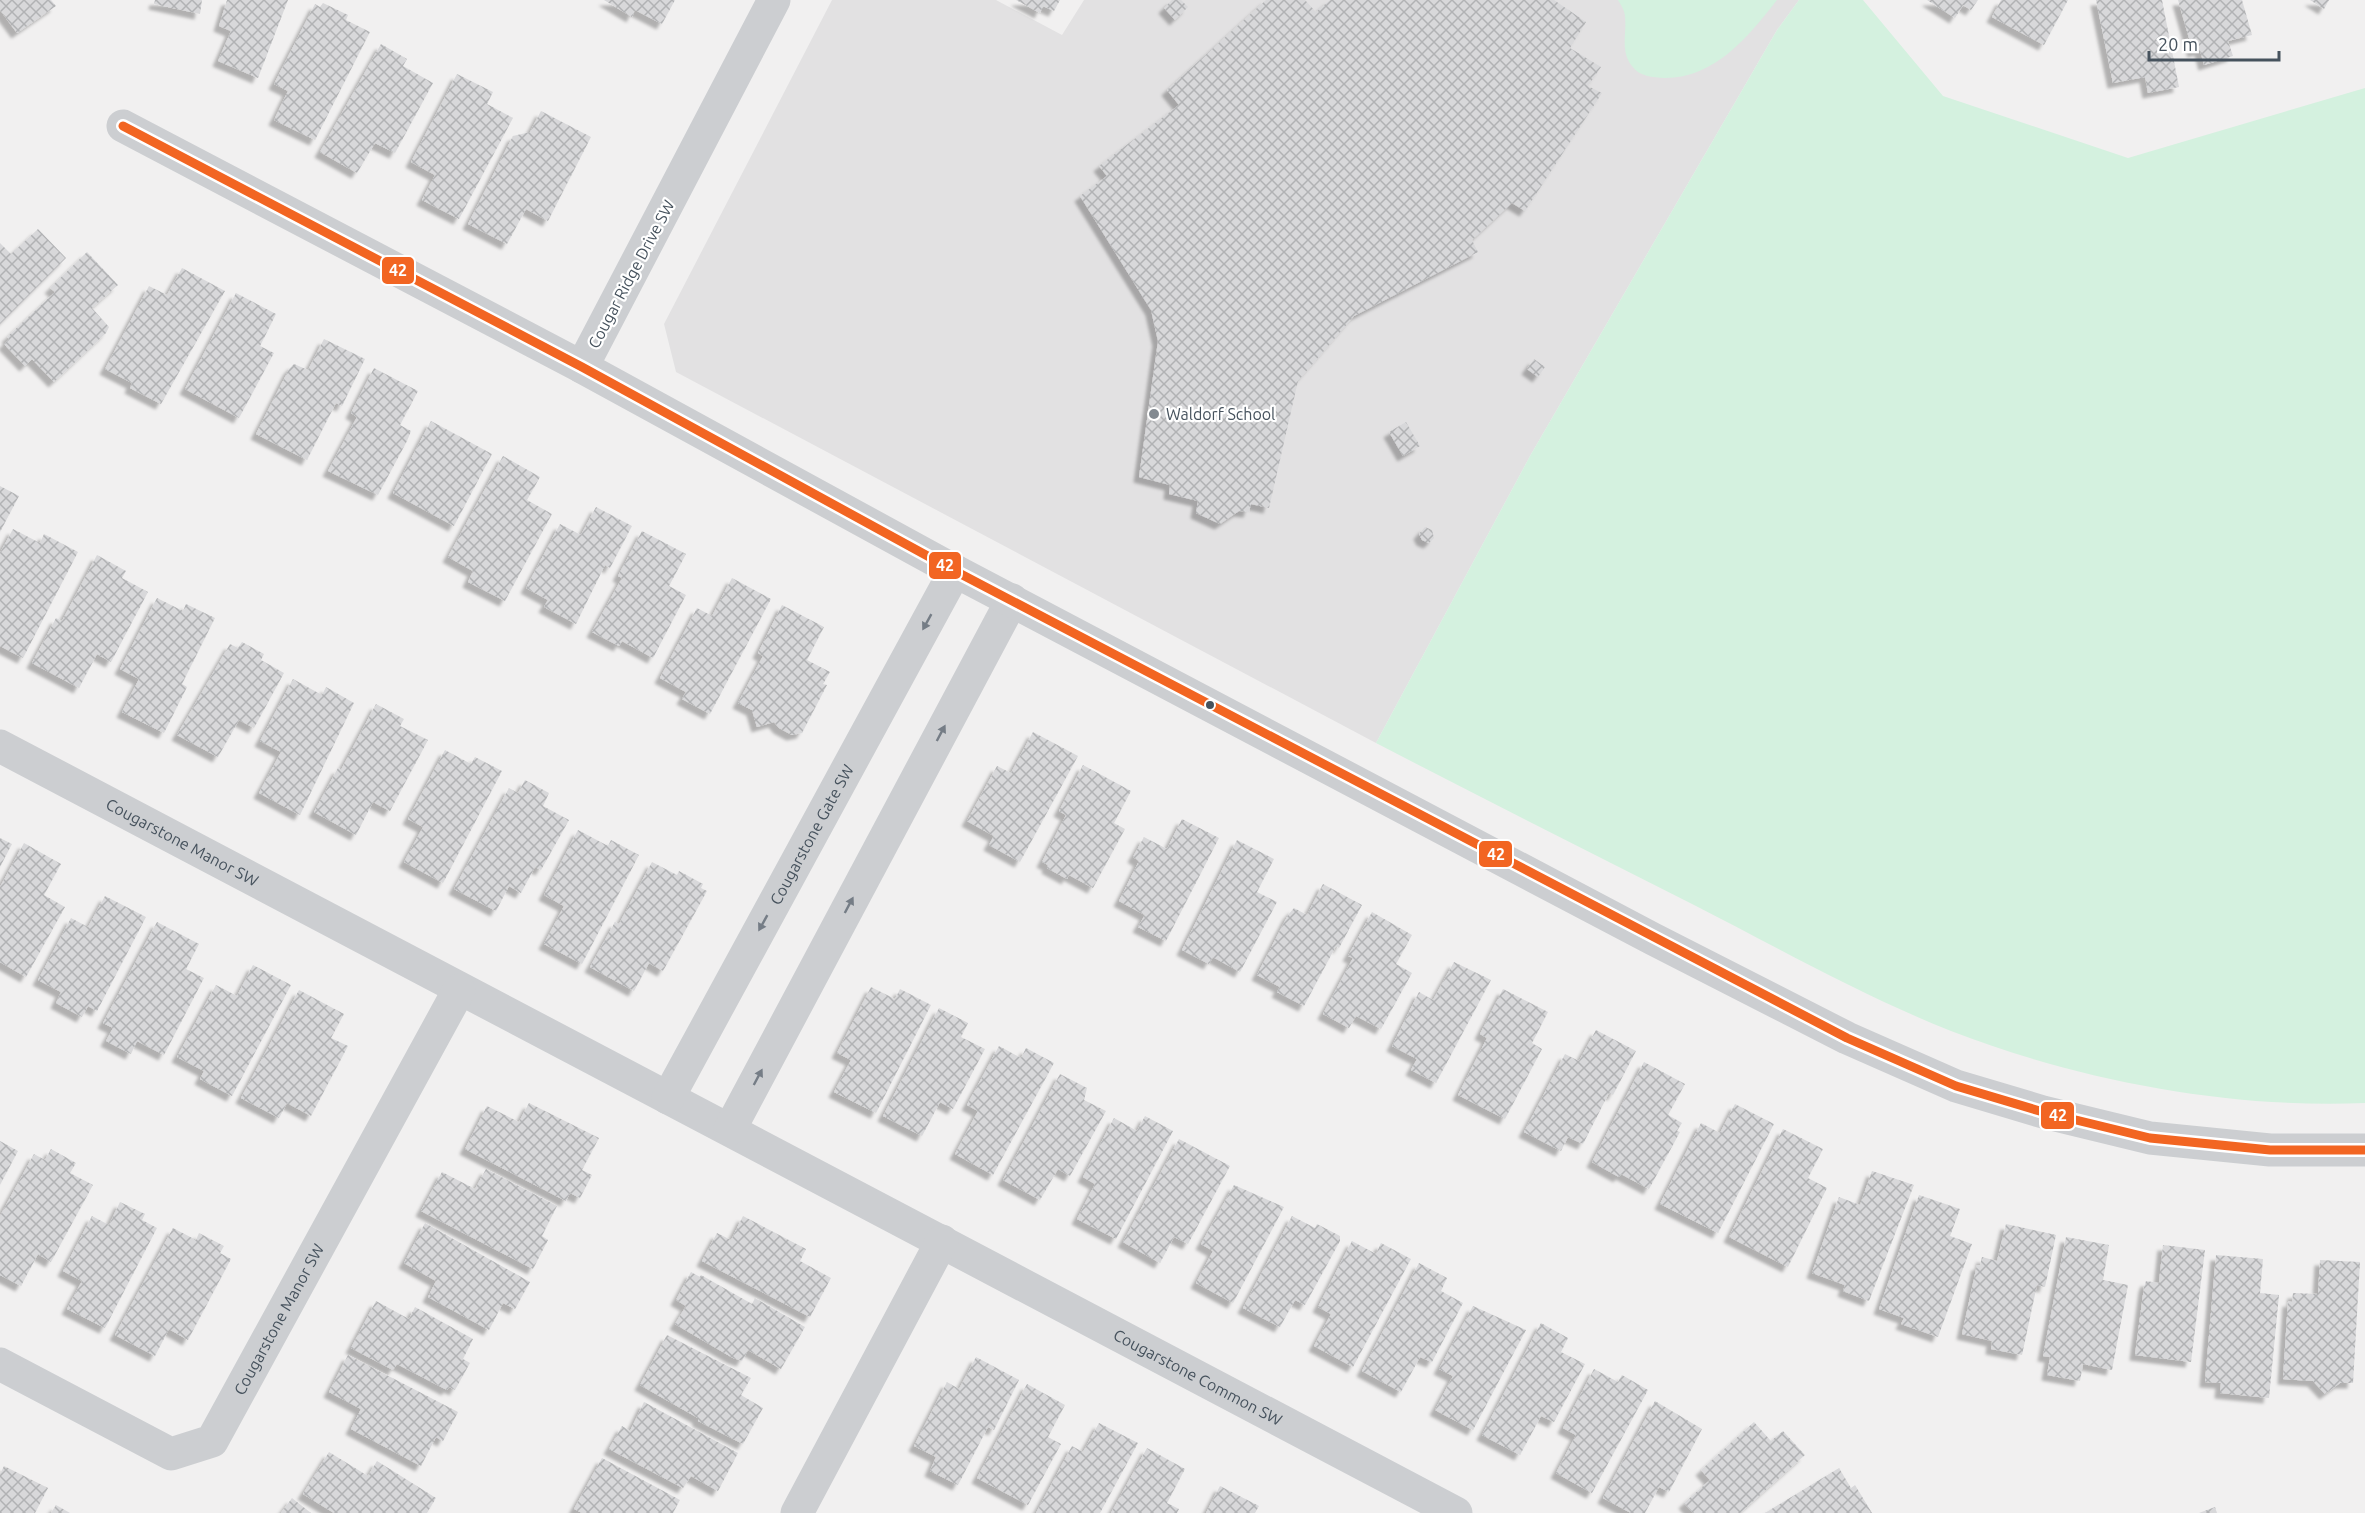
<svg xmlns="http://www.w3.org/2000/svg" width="2365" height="1513" font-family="Ubuntu,sans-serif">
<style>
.education{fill:#e2e1e2}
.green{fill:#d4f1df}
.building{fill:url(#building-cross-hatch);filter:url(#shadow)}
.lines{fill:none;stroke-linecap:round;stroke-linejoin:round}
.minor{stroke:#ccced1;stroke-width:33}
.tertiary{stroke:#ccced1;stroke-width:33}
.bus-1-casing{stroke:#fff;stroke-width:14}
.bus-1{stroke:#f26522;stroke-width:9}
.oneway{fill:#757d86}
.poi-dot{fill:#828990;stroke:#fff;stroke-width:2}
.bus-dot{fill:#46525d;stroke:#fff;stroke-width:2}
.labels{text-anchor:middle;stroke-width:4.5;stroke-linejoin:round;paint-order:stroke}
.street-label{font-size:16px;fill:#46525d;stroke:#fff}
.poi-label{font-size:16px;fill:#46525d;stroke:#fff;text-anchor:start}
.line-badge{stroke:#fff;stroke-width:2}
.badge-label{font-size:16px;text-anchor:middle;font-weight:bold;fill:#fff}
</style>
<defs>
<pattern id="building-cross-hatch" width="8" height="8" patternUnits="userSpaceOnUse" patternTransform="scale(1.5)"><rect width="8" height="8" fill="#d8d8da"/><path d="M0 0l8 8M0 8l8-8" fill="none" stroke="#b1b2b4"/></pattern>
<filter id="shadow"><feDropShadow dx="-5.5" dy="5.5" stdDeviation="1.5" flood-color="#0004"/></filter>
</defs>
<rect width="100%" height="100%" fill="#f1f0f0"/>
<polygon class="education" points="832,0 996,0 1062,35 1084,0 1799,0 1777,30 1530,456 1376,743 676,372 664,324"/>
<g class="green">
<path d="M 1618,0 L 1777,0 C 1748,37 1715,78 1665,78 C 1652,77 1640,77 1632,66 C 1620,51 1627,33 1625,17 C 1625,11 1621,5 1618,0 Z"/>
<path d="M 1799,0 L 1863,0 L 1943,96 L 2128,158 L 2365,88 L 2365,1103 C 2229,1109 2077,1080 1951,1031 C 1865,997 1778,948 1696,906 C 1589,852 1482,798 1376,743 L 1530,456 L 1777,30 Z"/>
</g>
<g class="building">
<polygon points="0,0 51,0 56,6 17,33 0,10"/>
<polygon points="155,0 202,0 200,14 154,4"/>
<polygon points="227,0 288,0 258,78 218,61 231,31 219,26"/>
<polygon points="604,0 675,0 662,24 635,10 632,17"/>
<polygon points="1016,0 1060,0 1054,11 1043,6 1040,13"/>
<polygon points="1172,0 1181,0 1188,7 1175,20 1164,8"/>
<polygon points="1266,0 1305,0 1316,12 1330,0 1554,0 1586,22 1570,48 1601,67 1588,86 1602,93 1525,211 1512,203 1472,240 1478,252 1354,316 1298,381 1269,508 1251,504 1249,512 1239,511 1220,524 1196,513 1198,501 1169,494 1170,485 1139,477 1158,341 1151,310 1080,196 1107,176 1099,166 1179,105 1167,90"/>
<polygon points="1927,0 1978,0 1971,10 1963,5 1955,18"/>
<polygon points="2001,0 2068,0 2044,45 1992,17"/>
<polygon points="2096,0 2162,0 2179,87 2148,93 2145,77 2113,83"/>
<polygon points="2178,0 2242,0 2252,35 2228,41 2233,56 2204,65 2200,50 2193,52"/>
<polygon points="2310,0 2329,0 2324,9"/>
<polygon points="323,3 348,15 346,20 370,32 315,140 274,120 288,91 274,84 315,4 320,7"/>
<polygon points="381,44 407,59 403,66 433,83 395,153 375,143 357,173 320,152"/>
<polygon points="457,74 493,92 487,104 513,118 459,219 422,200 435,175 411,162"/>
<polygon points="541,111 591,137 548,221 526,209 507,244 468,224 513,136 530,132"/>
<polygon points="38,229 66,258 0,324 0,243 11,254"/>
<polygon points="87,252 118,285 92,308 109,327 106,333 54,382 32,359 25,366 4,344 9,339 7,337 55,292 50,288"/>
<polygon points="182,268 225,291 161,404 130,388 132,383 105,369 149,286 167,295"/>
<polygon points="236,293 276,314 260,346 274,353 239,418 185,389"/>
<polygon points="324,339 365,359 342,406 336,403 307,460 256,434 289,369 294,364 308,370"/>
<polygon points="1534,359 1545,367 1538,377 1527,369"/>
<polygon points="374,368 418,391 400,425 411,431 407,441 378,495 328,471 357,417 351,413"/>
<polygon points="431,421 492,454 454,526 393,493"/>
<polygon points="1406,422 1420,446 1403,456 1389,432"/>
<polygon points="503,456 540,477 527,500 552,514 505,601 468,582 473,571 448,557"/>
<polygon points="0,486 19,496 0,532"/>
<polygon points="596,507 632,526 610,568 605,565 576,624 544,607 548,600 526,588 560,524 581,535"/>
<polygon points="1425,527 1432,530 1434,538 1429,543 1422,540 1419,534"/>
<polygon points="13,529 40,543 44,534 78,552 23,658 0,646 0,553"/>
<polygon points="642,531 686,554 669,586 686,595 653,658 622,641 619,646 592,632 622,578 618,576"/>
<polygon points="97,555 126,571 122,578 148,592 111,662 97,654 79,688 32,663 56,618 62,621"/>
<polygon points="732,578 771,599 710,714 682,699 686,692 660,678 697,608 712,616"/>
<polygon points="157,598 183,611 186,604 215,618 182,684 187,687 164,733 122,712 139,679 120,669"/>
<polygon points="782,605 824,627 807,660 830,672 823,684 827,685 802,733 792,735 779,728 774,722 757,727 752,710 738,703 763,656 758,653"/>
<polygon points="242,642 264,654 261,660 284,673 254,728 239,720 218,757 177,735 230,644 238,648"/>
<polygon points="293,679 322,695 326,687 354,703 300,815 259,793 281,752 260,741"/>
<polygon points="376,704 404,719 400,726 428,740 390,811 373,802 356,835 314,812 338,768 341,770"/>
<polygon points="1033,732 1078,756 1020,862 989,845 994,836 967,821 997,766 1011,773"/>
<polygon points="445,750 471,764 475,757 502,771 443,883 404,862 423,827 408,819"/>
<polygon points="1083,765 1131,791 1114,823 1125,829 1093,888 1069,875 1067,879 1047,868 1048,865 1042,862 1066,815 1059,811"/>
<polygon points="525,780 549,793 543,806 569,820 541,870 535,867 521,893 509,886 496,911 454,889 509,788 518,793"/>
<polygon points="1182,819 1219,838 1166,941 1138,927 1145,915 1119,901 1139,861 1133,857 1144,837 1167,849"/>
<polygon points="578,830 608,846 611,840 639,855 582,964 544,944 564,906 544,895"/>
<polygon points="0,838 12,844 0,867"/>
<polygon points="1237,840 1274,859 1257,892 1277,902 1240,972 1213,957 1209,964 1182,950"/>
<polygon points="24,843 61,864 44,895 65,907 26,977 0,962 0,887"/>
<polygon points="652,862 677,875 679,871 703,884 701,888 707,891 663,971 649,963 634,991 590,967 615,922 619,924"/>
<polygon points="1323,884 1362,905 1339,948 1336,946 1304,1006 1277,992 1280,987 1257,975 1288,915 1294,908 1307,915"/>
<polygon points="105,896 146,917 97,1011 88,1006 82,1017 56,1003 61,992 38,980 71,918 88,927"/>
<polygon points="1372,912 1412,935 1396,964 1412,973 1381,1029 1356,1016 1349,1028 1323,1014 1353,958 1348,956"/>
<polygon points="157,922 199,944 186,969 204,978 164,1055 137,1041 131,1054 106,1041 113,1028 103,1023"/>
<polygon points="1454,962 1491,980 1436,1083 1411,1070 1417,1059 1392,1046 1419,992 1433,1000"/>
<polygon points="253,965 291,985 232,1096 200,1079 204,1071 177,1057 216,985 237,996"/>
<polygon points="871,987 895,999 900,989 931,1005 876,1113 834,1092 851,1060 837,1053"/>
<polygon points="1503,989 1548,1012 1532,1043 1542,1049 1505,1119 1458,1095 1487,1038 1480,1034"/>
<polygon points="299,990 344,1014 331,1038 348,1046 311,1116 287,1103 279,1118 241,1098"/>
<polygon points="939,1008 968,1023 961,1037 985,1049 953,1109 940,1102 922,1136 883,1116"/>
<polygon points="1596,1030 1636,1051 1613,1095 1609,1093 1583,1144 1568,1137 1561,1151 1524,1132 1565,1054 1579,1061"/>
<polygon points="999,1046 1021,1058 1026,1048 1054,1063 993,1175 955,1154 978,1111 967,1105"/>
<polygon points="1644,1062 1685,1084 1668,1115 1682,1123 1677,1131 1680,1132 1649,1189 1621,1174 1619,1177 1592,1162"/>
<polygon points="1060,1074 1087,1088 1084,1100 1106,1111 1070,1176 1058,1169 1040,1200 1003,1180"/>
<polygon points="529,1103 599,1138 582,1170 592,1175 580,1198 570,1193 566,1201 465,1149 487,1106 519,1122"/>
<polygon points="1735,1104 1774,1124 1718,1233 1660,1204 1701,1123 1720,1133"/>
<polygon points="1145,1116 1173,1131 1116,1239 1077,1219 1095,1184 1083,1177 1114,1118 1137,1131"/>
<polygon points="1783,1129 1823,1149 1808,1178 1827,1188 1788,1267 1729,1237"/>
<polygon points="1179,1139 1230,1166 1188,1244 1174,1237 1160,1263 1123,1242"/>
<polygon points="0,1141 18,1151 0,1185"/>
<polygon points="51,1149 76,1163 70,1173 93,1185 51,1262 38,1254 21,1286 0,1275 0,1216 34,1154 45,1160"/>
<polygon points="486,1169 557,1206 542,1236 548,1240 533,1269 421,1211 442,1172 475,1189"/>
<polygon points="1872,1171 1914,1185 1869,1301 1843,1291 1845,1285 1812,1273 1839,1197 1860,1205"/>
<polygon points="1234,1185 1284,1207 1233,1303 1196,1283 1213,1251 1201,1244"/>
<polygon points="1919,1195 1960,1209 1950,1236 1972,1244 1938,1337 1901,1324 1904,1318 1879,1309"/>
<polygon points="120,1202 145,1214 142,1220 157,1228 105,1328 67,1309 82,1281 63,1271 92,1216 109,1225"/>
<polygon points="743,1216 806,1249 800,1261 831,1278 810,1317 702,1261 717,1233 731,1240"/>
<polygon points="1292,1216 1315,1228 1317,1224 1340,1236 1340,1241 1305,1305 1295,1300 1280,1327 1243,1308"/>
<polygon points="425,1223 530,1282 515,1309 503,1303 489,1330 428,1297 436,1281 404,1263"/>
<polygon points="2006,1224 2056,1235 2045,1287 2037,1285 2022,1355 1991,1349 1992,1341 1962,1334 1977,1265 1980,1265 1982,1257 1997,1261"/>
<polygon points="173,1228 196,1240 199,1233 224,1246 220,1253 231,1259 188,1340 169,1329 155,1356 115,1335"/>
<polygon points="2066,1237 2109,1245 2103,1280 2128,1285 2112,1370 2083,1364 2080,1381 2047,1375 2050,1357 2043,1356"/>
<polygon points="1352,1241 1376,1254 1381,1243 1411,1259 1353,1367 1314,1346 1331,1314 1318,1307"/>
<polygon points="2163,1245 2205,1250 2191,1362 2135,1355 2144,1287 2146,1281 2159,1283"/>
<polygon points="2216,1255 2263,1259 2260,1293 2279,1295 2269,1398 2220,1393 2221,1383 2205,1382"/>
<polygon points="2320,1260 2360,1262 2353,1383 2340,1383 2325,1394 2313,1381 2283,1379 2288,1301 2292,1302 2293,1293 2318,1294"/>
<polygon points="1419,1263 1447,1278 1441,1291 1463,1303 1432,1362 1420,1357 1401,1392 1362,1371"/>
<polygon points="691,1272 700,1277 701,1275 752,1304 755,1298 805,1327 781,1369 748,1350 742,1361 733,1358 675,1324 686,1306 676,1300"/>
<polygon points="376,1301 409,1319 415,1307 473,1339 463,1359 470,1363 455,1390 449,1387 447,1390 397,1364 393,1370 351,1348"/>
<polygon points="1473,1306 1526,1330 1473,1430 1435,1410 1453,1376 1439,1369"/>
<polygon points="1541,1323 1568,1338 1561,1352 1585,1364 1554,1422 1541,1416 1520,1455 1482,1435"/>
<polygon points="667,1335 751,1378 741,1395 763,1408 743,1444 698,1421 698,1418 640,1385"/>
<polygon points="348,1355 458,1412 443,1441 436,1437 421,1466 351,1429 361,1409 329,1392"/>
<polygon points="976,1357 1019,1380 994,1430 988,1427 958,1485 930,1471 936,1457 914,1446 947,1382 959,1389"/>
<polygon points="1594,1369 1618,1382 1622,1375 1648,1390 1592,1493 1556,1473 1576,1435 1563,1428"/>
<polygon points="1027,1384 1065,1405 1048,1437 1061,1444 1028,1505 977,1478"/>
<polygon points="1655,1401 1702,1429 1669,1492 1659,1487 1645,1513 1631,1513 1603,1498"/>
<polygon points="644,1402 738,1453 718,1491 691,1476 683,1488 609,1449 622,1426 630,1431"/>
<polygon points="1754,1422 1771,1441 1783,1431 1805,1455 1740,1513 1693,1513 1684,1503 1710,1480 1701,1470"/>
<polygon points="1099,1423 1138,1443 1100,1513 1036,1513 1072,1446 1083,1452"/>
<polygon points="1147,1448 1185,1469 1167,1503 1179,1509 1177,1513 1111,1513"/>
<polygon points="329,1452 368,1476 377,1461 436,1498 427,1513 334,1513 303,1494"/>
<polygon points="602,1458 680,1500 673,1513 582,1513 574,1509"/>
<polygon points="4,1466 48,1488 35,1513 0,1513 0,1474"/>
<polygon points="1839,1468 1851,1488 1855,1485 1872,1513 1765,1513"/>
<polygon points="1220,1486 1259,1506 1255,1513 1206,1513"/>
<polygon points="292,1498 311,1513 281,1513"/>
<polygon points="56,1505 70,1513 51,1513"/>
<polygon points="2215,1507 2217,1513 2199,1513"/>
</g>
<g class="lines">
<g class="minor">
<polyline points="123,126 582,367"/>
<path id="s1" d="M 0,746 L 1456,1513"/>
<path id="s2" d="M 668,1098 L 955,571"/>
<polyline points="730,1129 1012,600"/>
<path id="s3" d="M 0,1364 L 171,1454 L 212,1441 L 459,990"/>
<polyline points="797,1513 942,1241"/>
</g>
<polyline class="tertiary" points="774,0 582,367 955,571 1653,939 1847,1038 1956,1086 2043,1112 2150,1138 2270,1150 2365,1150"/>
<defs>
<polyline id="bus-1" points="123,126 582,367 955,571 1847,1038 1956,1086 2043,1112 2150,1138 2270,1150 2365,1150"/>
</defs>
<use href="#bus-1" class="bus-1-casing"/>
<use href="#bus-1" class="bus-1"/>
</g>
<defs><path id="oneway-solid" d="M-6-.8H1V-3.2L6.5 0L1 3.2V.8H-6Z" transform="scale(1.5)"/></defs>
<g class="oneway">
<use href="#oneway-solid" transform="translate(927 622) rotate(119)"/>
<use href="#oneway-solid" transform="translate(941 733) rotate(-62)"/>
<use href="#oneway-solid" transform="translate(849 905) rotate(-62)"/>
<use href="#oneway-solid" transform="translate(763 923) rotate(119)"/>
<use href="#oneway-solid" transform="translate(758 1077) rotate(-62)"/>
</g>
<circle class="poi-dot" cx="1154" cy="414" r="6"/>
<circle class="bus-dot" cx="1210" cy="705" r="5"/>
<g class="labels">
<g class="street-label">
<text transform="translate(631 274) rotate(-62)" y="6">Cougar Ridge Drive SW</text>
<text dy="6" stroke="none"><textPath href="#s2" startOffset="300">Cougarstone Gate SW</textPath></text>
<text dy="6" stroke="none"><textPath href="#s1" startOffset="206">Cougarstone Manor SW</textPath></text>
<text dy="6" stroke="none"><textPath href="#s3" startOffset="375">Cougarstone Manor SW</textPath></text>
<text dy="6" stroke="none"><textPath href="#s1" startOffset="1354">Cougarstone Common SW</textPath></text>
</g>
<g class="poi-label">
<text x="1166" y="420">Waldorf School</text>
</g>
</g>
<g class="line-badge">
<rect x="381" y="256" width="34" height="29" rx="6" fill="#f26522"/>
<rect x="928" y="551" width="34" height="29" rx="6" fill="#f26522"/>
<rect x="1478" y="840" width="35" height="28" rx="6" fill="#f26522"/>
<rect x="2040" y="1101" width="35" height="29" rx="6" fill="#f26522"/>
</g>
<g class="badge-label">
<text x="398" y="276">42</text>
<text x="945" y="571">42</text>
<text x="1496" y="860">42</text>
<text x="2058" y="1121">42</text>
</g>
<path d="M2149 51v9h130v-9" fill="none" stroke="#46525d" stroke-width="3"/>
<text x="2158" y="51" font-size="18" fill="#46525d" stroke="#ffffff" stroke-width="4.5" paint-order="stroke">20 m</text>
</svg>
